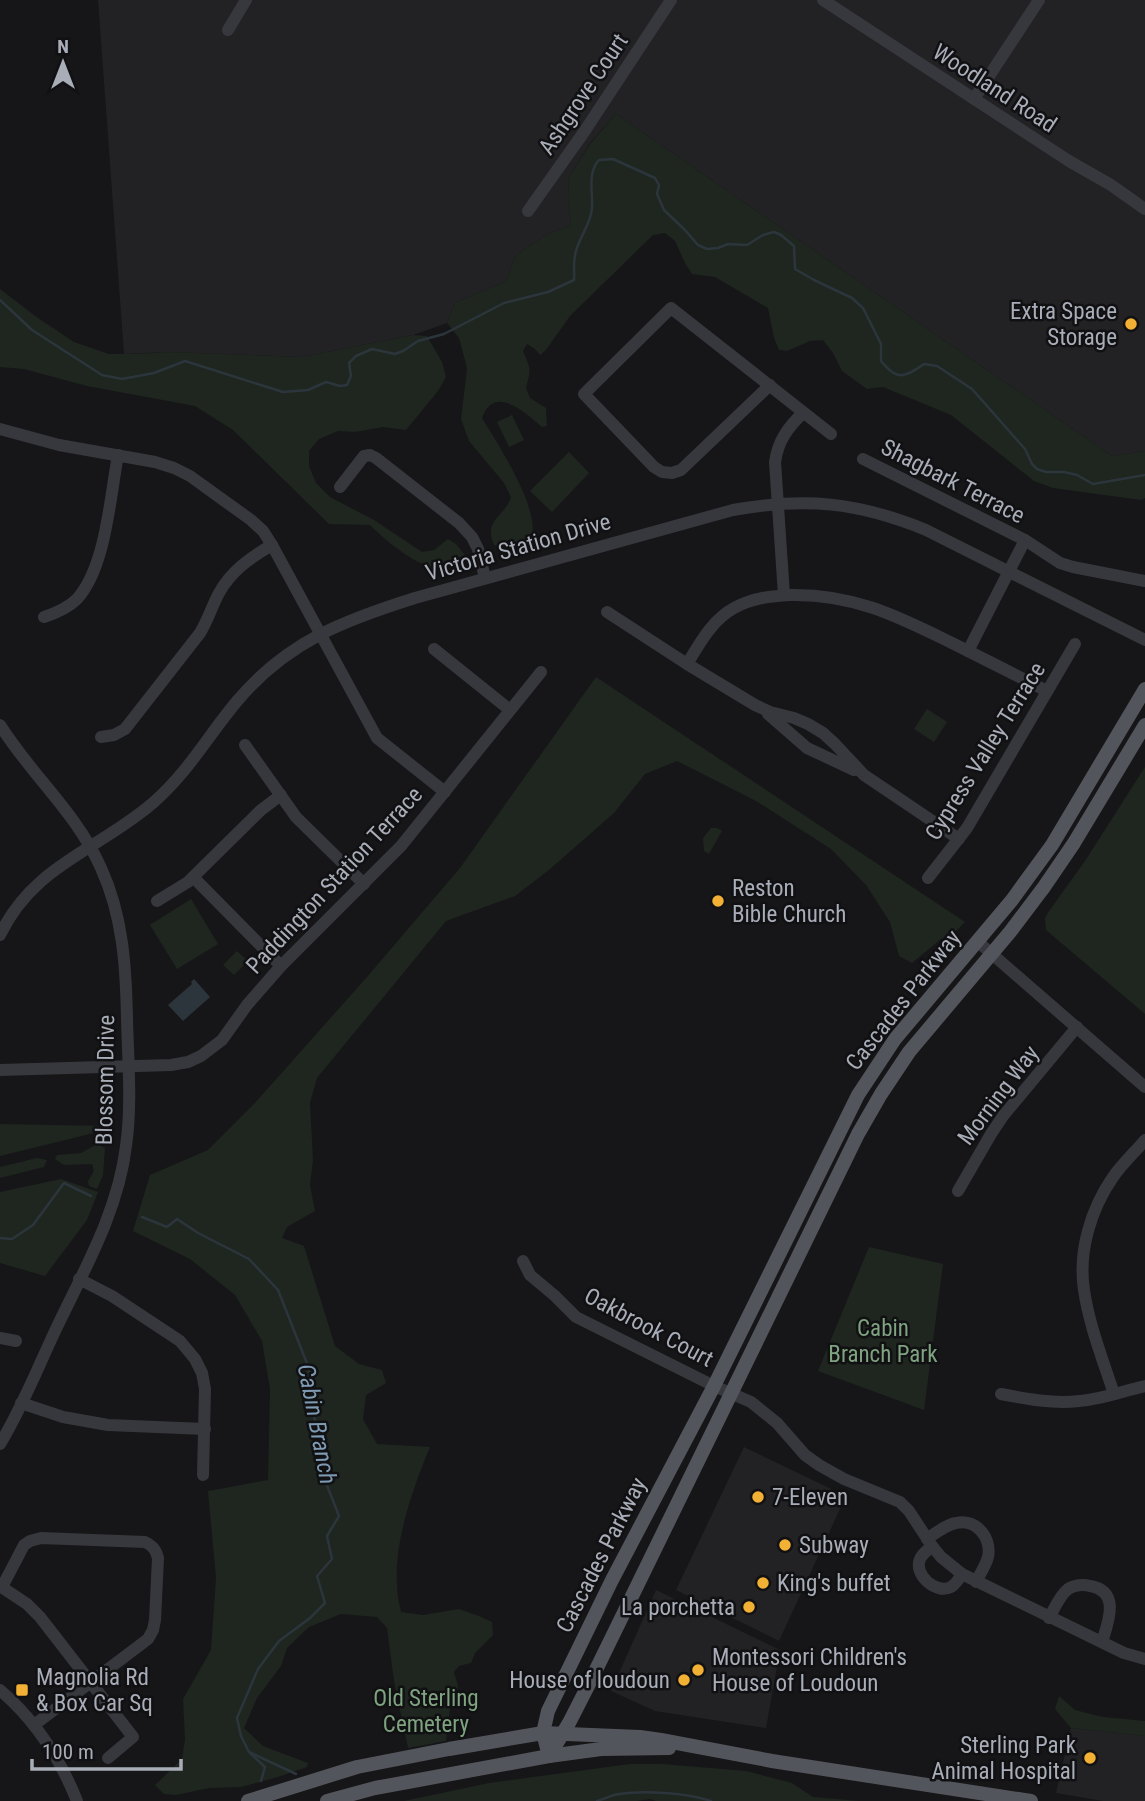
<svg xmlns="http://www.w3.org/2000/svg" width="1145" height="1801" font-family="'Roboto Condensed',sans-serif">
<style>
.built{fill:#222225}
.green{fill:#1e261f}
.water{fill:#2c353c}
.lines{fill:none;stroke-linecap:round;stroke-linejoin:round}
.stream{stroke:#2c353c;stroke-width:2.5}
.minor{stroke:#37383d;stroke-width:12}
.major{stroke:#53555c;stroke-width:14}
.poi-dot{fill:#f2b134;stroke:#111113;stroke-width:2.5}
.labels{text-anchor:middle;stroke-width:5;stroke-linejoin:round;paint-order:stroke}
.street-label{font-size:23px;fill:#a8adb8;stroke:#111113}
.poi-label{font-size:23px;fill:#a8adb8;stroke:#111113;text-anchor:start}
.park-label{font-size:23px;fill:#7fa381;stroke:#111113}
.water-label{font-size:24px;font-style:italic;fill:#7f9bb3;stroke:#111113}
</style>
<rect width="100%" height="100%" fill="#161618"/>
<g class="built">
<polygon points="98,0 1145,0 1145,451 1112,456 616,114 590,143 569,177 568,197 571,225 546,235 516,255 506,281 455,303 447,323 413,335 301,357 169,352 124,354"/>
<polygon points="744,1447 846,1496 779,1641 676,1590"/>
<polygon points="656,1590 780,1650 766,1728 655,1711 611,1691"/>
<polygon points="1071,1728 1145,1736 1145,1801 1103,1801 1056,1793"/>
</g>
<g class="green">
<path d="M 616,114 L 1112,456 L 1145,451 L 1145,498 L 1141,500 L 1053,488 L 1034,481 L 951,415 L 883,387 L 867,389 L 842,371 L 833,353 L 823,340 L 810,341 L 787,351 L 779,350 L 774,338 L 768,308 L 715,277 L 692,274 L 685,263 L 675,241 L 665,233 L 653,235 L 570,316 L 546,350 L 540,355 L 535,349 L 527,344 L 523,351 C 531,370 531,368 526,388 L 530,398 L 546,408 L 547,426 L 542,427 C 526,413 494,383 482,418 C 498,444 539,507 532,536 C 521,542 507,549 494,545 C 483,519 505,517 511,497 L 504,483 L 469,441 L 461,419 L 467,369 L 465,360 L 459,338 L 447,323 L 455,303 L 506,281 L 516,255 L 546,235 L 571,225 L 568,197 L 569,177 L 590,144 Z"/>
<path d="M 0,289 L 38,318 L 74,342 L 109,354 L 135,354 L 169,352 L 301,357 L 413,335 L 427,336 L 442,362 L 446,377 L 438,391 L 406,430 L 383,427 L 355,432 L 338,431 L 319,439 L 309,451 L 309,466 L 316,483 L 330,497 L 374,520 L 422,552 L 434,550 L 448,539 L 456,544 L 465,555 L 460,566 C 457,567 453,569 449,570 C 424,573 387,542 370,525 L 329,524 L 233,430 L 195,406 L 87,386 L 24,369 L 0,367 Z"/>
<polygon points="512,415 524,440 509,447 497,422"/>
<polygon points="569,452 589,473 552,512 530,491"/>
<path d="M 596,677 L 965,922 L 955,932 L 941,939 L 912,963 L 899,956 L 890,922 L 866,885 L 831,849 L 756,801 L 677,761 L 645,774 L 614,813 L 549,870 L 515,896 L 446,921 L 317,1078 L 310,1103 L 313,1160 L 310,1185 L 315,1211 L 287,1227 L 282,1238 L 304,1246 L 335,1346 L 359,1364 L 382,1370 L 386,1383 L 366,1395 L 363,1419 L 377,1444 L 430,1447 C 413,1488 394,1541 397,1585 C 397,1594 399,1603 401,1612 L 423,1615 L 459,1609 L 479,1616 L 492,1622 L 493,1635 L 475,1653 L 471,1663 L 459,1666 L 454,1672 L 458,1686 L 457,1699 L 451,1700 L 446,1741 L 408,1748 L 394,1681 L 387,1628 L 377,1617 L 341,1614 L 309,1627 L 287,1648 L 281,1666 L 257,1698 L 244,1728 L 263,1746 L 308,1763 L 307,1767 L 278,1777 L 241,1787 L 209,1788 L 176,1795 L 164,1794 L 155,1785 L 182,1759 L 185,1740 L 183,1699 L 211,1650 L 216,1578 L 208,1491 L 268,1480 L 270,1389 L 262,1341 L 235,1295 L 190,1259 L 133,1231 L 150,1175 L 208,1150 L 254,1104 L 367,977 L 460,868 Z"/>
<polygon points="927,709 947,722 934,742 914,729"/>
<polygon points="1145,767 1145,1014 1046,930 1045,919 1047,914 1085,861"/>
<polygon points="711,828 717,828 722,831 709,854 704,851 703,838"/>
<polygon points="191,899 218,944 177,969 150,925"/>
<polygon points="237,951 248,961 234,975 223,965"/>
<polygon points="0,1124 107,1126 98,1132 0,1156"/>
<polygon points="97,1144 105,1148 103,1175 97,1189 89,1186 88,1181 94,1171 92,1164 64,1165 55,1159 57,1155 81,1153"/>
<polygon points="37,1158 47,1160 44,1167 0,1178 0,1167"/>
<polygon points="61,1179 98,1192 87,1220 45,1276 0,1263 0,1192"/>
<polygon points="869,1247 943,1264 924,1410 818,1371"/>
<polygon points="1059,1696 1075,1710 1103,1717 1145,1721 1145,1736 1071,1728 1055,1709"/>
<polygon points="630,1764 662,1764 746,1771 792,1783 813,1797 859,1801 656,1801 650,1799 637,1801 404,1801 489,1783"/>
</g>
<polygon class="water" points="194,979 210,997 183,1021 168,1005 192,984 191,982"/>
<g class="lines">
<g class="stream">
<path d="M 0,300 L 32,330 L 102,375 L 122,379 L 154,373 L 185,361 L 283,392 L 308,390 L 326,382 L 340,386 L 347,385 L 351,376 L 349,363 L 356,356 L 372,349 L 395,354 L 403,351 L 418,341 L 444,334 L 504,303 L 548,292 L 574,280 C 575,267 572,262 577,248 C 581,235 592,221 592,207 C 593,191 587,173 599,160 L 613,159 L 655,178 L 659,185 L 657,194 L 664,210 L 684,229 L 698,245 L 707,249 L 718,248 L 728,244 L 747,245 L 763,235 L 774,232 L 781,235 L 794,246 L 795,269 L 814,280 L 852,298 L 863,308 L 881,344 L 881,361 C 897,381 904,378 924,364 L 937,366 L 972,389 L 1025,449 L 1032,464 L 1037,469 L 1046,472 L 1064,472 L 1077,475 L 1093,484 L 1145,475"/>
<polyline points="142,1217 167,1227 177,1219 198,1233 249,1259 278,1290 308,1366 321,1470 339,1516 327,1536 332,1559 317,1576 325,1603 310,1618 279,1641 258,1669 237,1718 241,1736 249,1752 296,1774"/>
<polyline points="0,1238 12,1239 33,1225 64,1183 91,1196"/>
<polyline points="250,1753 265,1767 261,1781"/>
<path d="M 597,1801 C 604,1799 612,1795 619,1794 C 645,1790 686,1793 711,1801"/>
</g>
<g class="minor">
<polyline points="823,0 1069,161 1111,185 1145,209"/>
<polyline points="228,30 246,0"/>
<polyline points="974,99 1039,0"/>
<polyline points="528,211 584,132 671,0"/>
<polyline points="770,385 681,470 672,473 662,472 654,467 584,394 671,308 831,434"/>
<polyline points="0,429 59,445 155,462 174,468 190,476 251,520 263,531 272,545 377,738 445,792"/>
<polyline points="863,459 1025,540 1060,563 1073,567 1145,581"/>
<polyline points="340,487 364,456 370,455 376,458 459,523 472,537 478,549 485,578"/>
<path d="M 784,595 L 775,462 C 778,441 788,427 803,413"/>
<polyline points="607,612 687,664 755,705 770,712 794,718 808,724 823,733 835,744 864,775 959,839"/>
<path d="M 44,617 C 56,613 68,608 77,599 C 106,567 110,497 118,455"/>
<polyline points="434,649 510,710"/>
<polyline points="968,651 1025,540"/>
<path d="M 687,664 C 700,643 712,620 734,608 C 752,598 771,596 791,595 C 854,594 897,616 952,643 C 984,659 1016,675 1047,691"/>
<polyline points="768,714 807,748 854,770"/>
<path d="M 0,725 C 32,776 76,812 101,868 C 123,916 126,967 127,1019 C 128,1061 132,1105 126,1146 C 118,1212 84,1270 56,1329 C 38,1367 22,1408 0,1444"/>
<path d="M 101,737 L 114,735 L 125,729 L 200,633 C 208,620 212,606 219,593 C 231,571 251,557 272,545"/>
<polyline points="245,745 296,817 364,884"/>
<polyline points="193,877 281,966"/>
<polyline points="928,878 967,828 1075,644"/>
<polyline points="157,901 188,882 261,810 281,795"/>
<path d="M 0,935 C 34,864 99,850 154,802 C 190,770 209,734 238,700 C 288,641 345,620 415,598 L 733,510 C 805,497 858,502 926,530 L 1145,640"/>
<polyline points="977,941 1145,1087"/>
<polyline points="0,1070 171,1065 188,1062 201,1056 222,1040 247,1005 281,966 401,846 541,672"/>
<polyline points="958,1191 991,1134 1003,1116 1077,1027"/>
<polyline points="523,1261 530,1275 555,1296 576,1317 714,1386 751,1402 777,1423 805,1455 819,1465 844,1479 900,1502 909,1511 932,1546 941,1557 962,1574 1124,1653 1145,1659"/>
<polyline points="79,1279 112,1296 180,1341 195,1359 202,1373 205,1389 203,1475"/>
<polyline points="0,1338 16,1341"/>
<path d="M 1001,1394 C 1026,1399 1054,1404 1079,1401 C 1102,1399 1123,1391 1145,1386"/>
<path d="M 1114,1394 C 1103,1360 1089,1325 1084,1290 C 1078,1251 1091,1209 1113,1177 C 1122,1164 1135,1152 1145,1140"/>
<polyline points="21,1403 63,1417 108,1425 205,1429"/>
<path d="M 927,1539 C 936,1533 945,1525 956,1523 C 976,1518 992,1538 988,1557 C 986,1565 980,1574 976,1582"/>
<path d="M 932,1546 C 928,1550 922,1554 920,1559 C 913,1574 936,1595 951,1587 C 956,1584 959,1579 962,1574"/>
<polyline points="0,1586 27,1604 40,1617 133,1737 108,1758"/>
<path d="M 2,1587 L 24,1545 L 30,1541 L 41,1538 L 145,1542 C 153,1546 156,1550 158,1558 L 155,1620 L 153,1630 L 148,1639 L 34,1725"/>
<path d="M 1049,1618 C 1054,1609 1060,1595 1068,1589 C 1074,1585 1083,1584 1090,1586 C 1121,1591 1108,1623 1102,1642"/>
<path d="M 0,1690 C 35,1720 60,1758 77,1801"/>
</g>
<g class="major">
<polyline points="549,1756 543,1733 548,1711 612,1580 714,1386 858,1095 895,1039 1012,900 1052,845 1145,689"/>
<polyline points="549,1756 569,1723 591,1680 858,1134 881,1094 909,1052 1010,932 1044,887 1074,843 1145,725"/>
<polyline points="248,1801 357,1767 449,1749 543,1733 640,1737 661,1740 772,1761 1031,1801"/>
<polyline points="327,1801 375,1788 549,1756 601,1749 669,1748"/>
</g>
</g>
<g class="poi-dot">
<circle cx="1131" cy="324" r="7"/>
<circle cx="718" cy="901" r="7"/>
<circle cx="758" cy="1497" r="7"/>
<circle cx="785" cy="1545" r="7"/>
<circle cx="763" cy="1583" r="7"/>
<circle cx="749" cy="1607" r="7"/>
<circle cx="698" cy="1670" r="7"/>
<circle cx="684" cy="1680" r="7"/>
<rect x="15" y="1683" width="14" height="14" rx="3.5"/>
<circle cx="1090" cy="1758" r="7"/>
</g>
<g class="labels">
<g class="street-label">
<text transform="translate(995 88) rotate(33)" y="8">Woodland Road</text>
<text transform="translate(583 94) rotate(-56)" y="8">Ashgrove Court</text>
<text transform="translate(953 481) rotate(27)" y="8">Shagbark Terrace</text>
<text transform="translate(518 547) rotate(-16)" y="8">Victoria Station Drive</text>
<text transform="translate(985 751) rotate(-58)" y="8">Cypress Valley Terrace</text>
<text transform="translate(334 880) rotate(-47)" y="8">Paddington Station Terrace</text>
<text transform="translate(903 1000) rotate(-52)" y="8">Cascades Parkway</text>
<text transform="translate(105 1080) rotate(-89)" y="8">Blossom Drive</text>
<text transform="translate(998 1095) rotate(-53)" y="8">Morning Way</text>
<text transform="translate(649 1327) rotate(28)" y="8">Oakbrook Court</text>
<text transform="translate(601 1555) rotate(-63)" y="8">Cascades Parkway</text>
</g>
<g class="poi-label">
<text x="1117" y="319" text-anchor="end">Extra Space<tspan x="1117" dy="26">Storage</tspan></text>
<text x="732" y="896">Reston<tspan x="732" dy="26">Bible Church</tspan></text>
<text x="772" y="1505">7-Eleven</text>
<text x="799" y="1553">Subway</text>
<text x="777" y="1591">King's buffet</text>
<text x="735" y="1615" text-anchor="end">La porchetta</text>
<text x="712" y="1665">Montessori Children's<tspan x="712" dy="26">House of Loudoun</tspan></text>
<text x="36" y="1685">Magnolia Rd<tspan x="36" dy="26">&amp; Box Car Sq</tspan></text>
<text x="670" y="1688" text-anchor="end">House of loudoun</text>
<text x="1076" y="1753" text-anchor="end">Sterling Park<tspan x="1076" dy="26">Animal Hospital</tspan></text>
</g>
<g class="park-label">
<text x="883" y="1336">Cabin<tspan x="883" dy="26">Branch Park</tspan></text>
<text x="426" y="1706">Old Sterling<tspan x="426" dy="26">Cemetery</tspan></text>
</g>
<g class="water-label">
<text transform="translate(317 1424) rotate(79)" y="8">Cabin Branch</text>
</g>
</g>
<g transform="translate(63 63)" stroke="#111113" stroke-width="5" paint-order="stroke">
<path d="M0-5L12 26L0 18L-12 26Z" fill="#a8adb8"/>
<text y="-10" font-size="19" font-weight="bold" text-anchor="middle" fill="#a8adb8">N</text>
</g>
<path d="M32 1759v10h149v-10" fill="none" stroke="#a8adb8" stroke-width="3.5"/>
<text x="42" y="1759" font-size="21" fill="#a8adb8" stroke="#111113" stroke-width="5" paint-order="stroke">100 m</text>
</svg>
